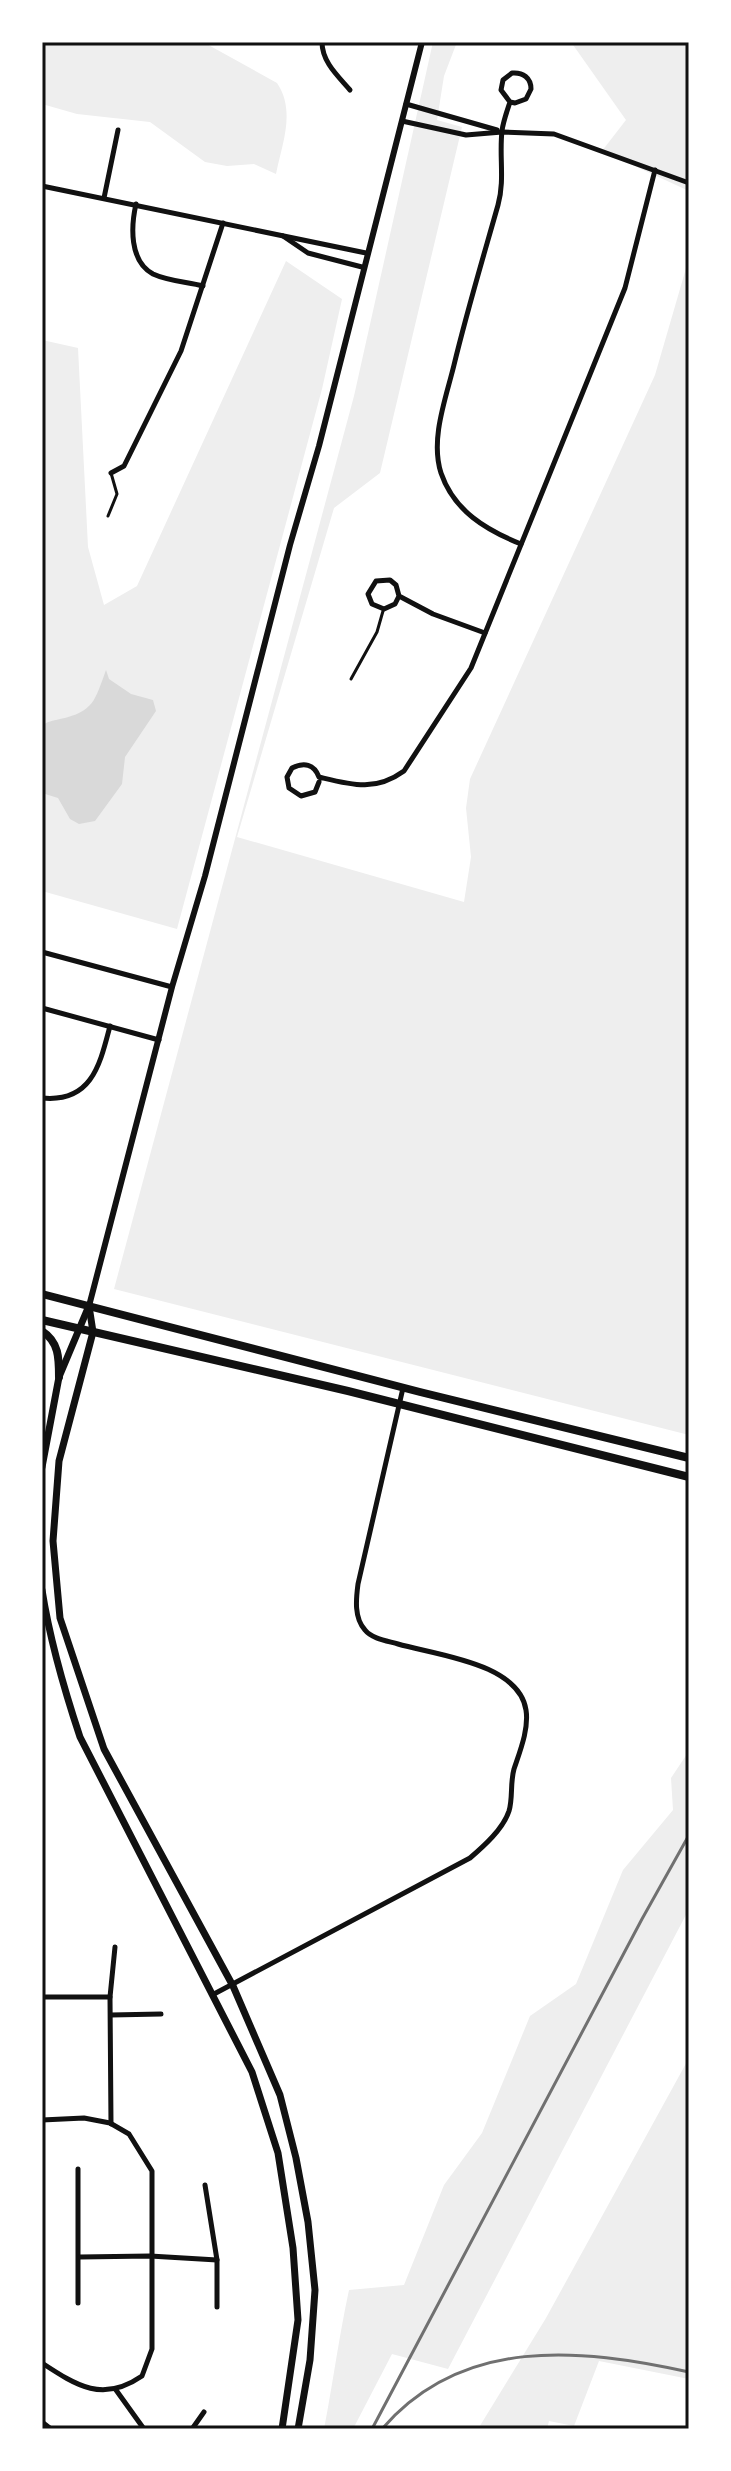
<svg xmlns="http://www.w3.org/2000/svg" width="731" height="2471" font-family="Helvetica,sans-serif">
<style>
.green{fill:#eee}
.water{fill:#d9d9d9}
.lines{fill:none;stroke-linecap:round;stroke-linejoin:round}
.service{stroke:#111;stroke-width:3}
.minor{stroke:#111;stroke-width:5}
.tertiary{stroke:#111;stroke-width:6}
.secondary{stroke:#111;stroke-width:7}
.primary{stroke:#111;stroke-width:8}
.rail{stroke:#707070;stroke-width:3}
.neatline{fill:none;stroke:#111;stroke-width:3}
</style>
<rect width="100%" height="100%" fill="#fff"/>
<g class="green">
<path d="M 42,42 L 203,42 L 277,83 C 296,111 282,144 276,174 L 254,164 L 227,166 L 205,162 L 150,122 L 77,114 L 42,104 Z"/>
<polygon points="433,42 457,42 444,76 437,120 462,127 380,473 334,508 237,837 464,902 471,857 466,808 470,779 655,375 689,258 689,1435 114,1289 354,396"/>
<polygon points="571,42 689,42 689,191 602,151 626,120"/>
<polygon points="286,261 342,299 322,389 177,929 42,891 42,340 78,348 88,547 104,605 137,586"/>
<path d="M 689,1751 L 689,1909 L 448,2369 L 392,2354 L 353,2429 L 324,2429 C 333,2383 339,2336 349,2290 L 404,2285 L 444,2185 L 482,2133 L 530,2016 L 576,1984 L 623,1870 L 673,1810 L 671,1778 Z"/>
<polygon points="689,2058 689,2379 599,2361 574,2426 549,2421 547,2429 478,2429 546,2318"/>
</g>
<path class="water" d="M 106,670 L 109,679 L 131,694 L 153,700 L 156,711 L 125,757 L 122,784 L 95,821 L 79,824 L 70,819 L 58,798 L 42,793 L 42,726 C 48,721 52,721 60,719 C 94,712 95,700 106,670 Z"/>
<g class="lines">
<g class="service">
<polyline points="108,516 117,494 111,473"/>
<polyline points="351,679 377,632 383,611"/>
</g>
<g class="minor">
<path d="M 322,42 C 322,62 338,76 350,90"/>
<path d="M 510,102 L 501,90 L 503,80 L 512,73 C 523,72 531,78 531,89 L 526,99 L 515,103 L 510,102 C 507,111 503,122 502,131 C 499,156 505,180 498,205 C 483,258 467,311 454,365 C 446,398 430,439 441,473 C 454,511 486,530 521,544"/>
<polyline points="406,104 497,130"/>
<polyline points="402,121 466,135 502,132 554,134 689,183"/>
<polyline points="42,186 366,253"/>
<polyline points="104,198 118,130"/>
<path d="M 136,204 C 131,226 129,261 153,274 C 168,281 187,282 203,286"/>
<polyline points="283,236 308,253 362,267"/>
<polyline points="111,473 124,466 181,351 223,223"/>
<polyline points="399,596 395,604 384,609 372,604 368,594 376,581 390,580 396,585 399,596 433,614 485,633"/>
<path d="M 319,782 L 315,792 L 301,796 L 289,788 L 287,777 L 292,768 C 304,762 314,764 319,777 C 352,785 375,792 404,771 L 471,668 L 625,288 L 655,170"/>
<polyline points="42,952 172,987"/>
<polyline points="42,1008 159,1040"/>
<path d="M 42,1098 C 92,1103 100,1064 110,1026"/>
<path d="M 214,1994 L 470,1858 C 484,1846 503,1829 509,1811 C 513,1798 510,1783 514,1769 C 520,1751 529,1729 526,1710 C 519,1663 436,1655 398,1644 C 388,1641 372,1639 365,1630 C 354,1618 356,1599 358,1584 L 403,1388"/>
<polyline points="42,1997 110,1997"/>
<polyline points="111,2015 161,2014"/>
<path d="M 42,2120 L 84,2118 L 110,2123 L 129,2134 L 152,2171 L 152,2349 L 142,2376 C 103,2403 77,2386 42,2363"/>
<polyline points="111,2124 110,1997 115,1947"/>
<polyline points="78,2169 78,2303"/>
<polyline points="205,2185 217,2260 217,2307"/>
<polyline points="80,2257 150,2256 217,2260"/>
<polyline points="116,2390 144,2429"/>
<polyline points="42,2422 51,2429"/>
<polyline points="192,2429 204,2412"/>
</g>
<polyline class="tertiary" points="89,1306 172,987 205,876 290,545 319,446 422,42"/>
<g class="secondary">
<polyline points="89,1306 93,1332 59,1461 53,1541 60,1618 104,1749 233,1986 280,2095 296,2158 308,2222 315,2290 310,2360 298,2429"/>
<polyline points="42,1467 59,1377 88,1308"/>
<path d="M 42,1590 C 50,1641 64,1689 80,1737 L 252,2072 L 278,2153 L 293,2248 L 298,2320 L 282,2429"/>
</g>
<g class="primary">
<polyline points="42,1294 420,1392 689,1458"/>
<polyline points="42,1320 348,1391 689,1477"/>
<path d="M 42,1331 C 59,1342 59,1358 59,1377"/>
</g>
<g class="rail">
<polyline points="372,2429 642,1919 689,1835"/>
<path d="M 382,2429 C 462,2336 580,2348 689,2372"/>
</g>
</g>
<rect width="731" height="2471" fill="none" stroke="#ffffff" stroke-width="88"/>
<rect x="44" y="44" width="643" height="2383" class="neatline"/>
</svg>
